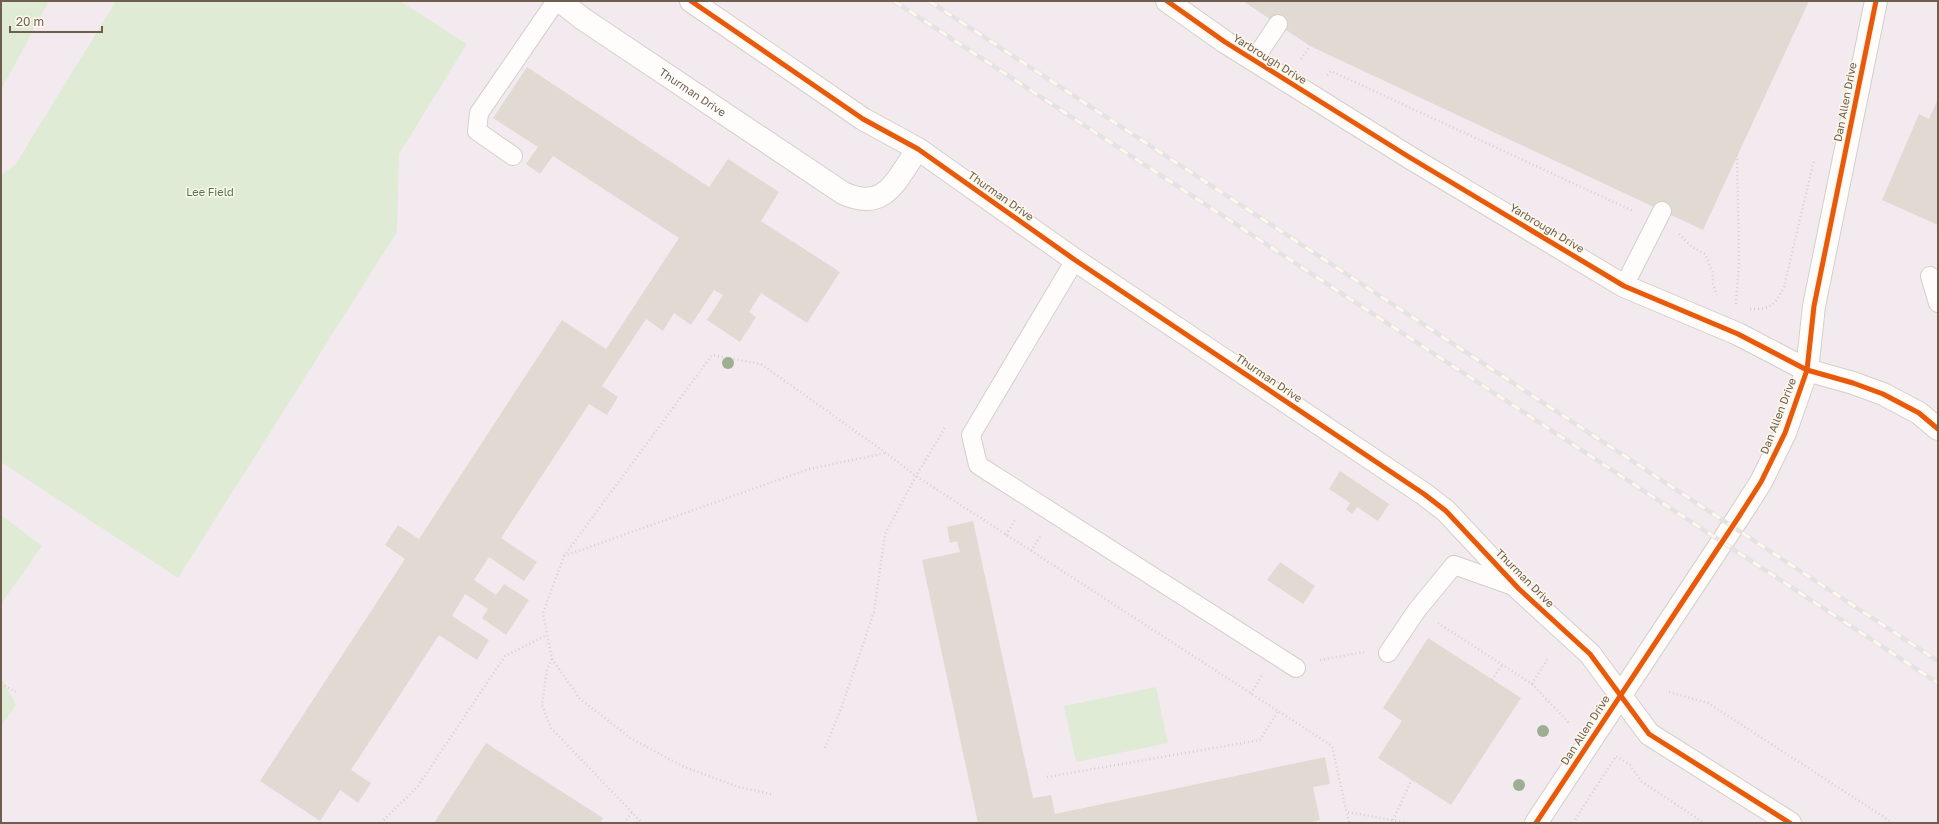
<svg xmlns="http://www.w3.org/2000/svg" width="1939" height="824" font-family="'Golos Text',sans-serif">
<style>
.education{fill:#f3eaf0}
.green{fill:#e0ebd6}
.building{fill:#e0dad2}
.lines{fill:none;stroke-linecap:round;stroke-linejoin:round}
.lane-casing{stroke:#d4cfc8;stroke-width:20}
.street-casing{stroke:#d4cfc8;stroke-width:24}
.secondary-casing{stroke:#d4cfc8;stroke-width:24}
.path{stroke:#d6d0cb;stroke-width:2.5;stroke-dasharray:1 3;stroke-linecap:butt}
.lane{stroke:#fefdfc;stroke-width:18}
.street{stroke:#fefdfc;stroke-width:22}
.secondary{stroke:#fefdfc;stroke-width:22}
.rail-casing{stroke:#e4e2e3;stroke-width:4.5}
.rail{stroke:#fcf8eb;stroke-width:3;stroke-dasharray:9;stroke-linecap:butt}
.cycleway-casing{stroke:#fcf8eb;stroke-width:8}
.cycleway{stroke:#e8590c;stroke-width:5}
.tree{fill:#9caf93}
.labels{text-anchor:middle;stroke-width:3;stroke-linejoin:round;paint-order:stroke}
.street-label{font-size:11px;fill:#6f5d4e;stroke:#fcf8eb}
.park-label{font-size:11px;fill:#54794b;stroke:#fcf8eb}
</style>
<rect width="100%" height="100%" fill="#f5f2ea"/>
<rect class="education" x="1" y="1" width="1937" height="822"/>
<g class="green">
<polygon points="1,1 49,1 1,90"/>
<polygon points="116,1 400,1 467,44 399,154 397,232 178,578 1,462 1,175 15,165"/>
<polygon points="1,515 42,546 1,604"/>
<polygon points="1,677 16,705 1,727"/>
<polygon points="1156,687 1168,743 1076,762 1064,706"/>
</g>
<g class="building">
<polygon points="1243,1 1809,1 1703,230 1310,46"/>
<polygon points="527,67 709,187 728,159 779,192 761,221 840,272 807,323 761,293 749,312 756,317 740,342 707,320 723,295 714,290 691,325 674,313 663,331 646,319 602,386 618,397 607,415 589,404 501,538 537,562 524,581 489,557 474,580 496,595 504,584 529,600 506,635 482,618 488,609 465,594 452,616 489,640 477,660 439,635 351,770 371,783 358,803 340,790 320,821 260,781 405,559 385,545 398,525 419,539 562,320 606,349 679,238 553,156 540,174 526,164 538,147 493,118"/>
<polygon points="1938,99 1938,225 1882,200 1919,114 1929,119"/>
<polygon points="1340,471 1389,504 1378,521 1357,507 1352,514 1346,509 1350,503 1329,489"/>
<polygon points="973,521 1033,798 1051,795 1055,814 1325,757 1330,784 1313,787 1320,820 1307,823 978,823 922,560 960,552 957,541 950,543 947,527"/>
<polygon points="1280,562 1315,586 1303,604 1267,580"/>
<polygon points="1428,638 1521,698 1451,805 1378,758 1402,721 1383,708"/>
<polygon points="486,743 603,818 600,823 434,823"/>
</g>
<g class="lines">
<defs>
<g id="lane">
<polyline points="1254,60 1278,24"/>
<polyline points="513,156 477,131 479,113 556,1"/>
<polyline points="1075,260 971,435 978,465 1296,668"/>
<polyline points="1930,276 1938,303"/>
<polyline points="1624,286 1662,211"/>
<polyline points="1388,653 1417,610 1454,565 1519,588"/>
</g>
<g id="street">
<path id="s1" d="M 560,1 L 583,19 L 843,193 C 886,213 896,179 918,149"/>
<polyline points="691,1 863,119 918,149 1075,260 1424,494 1446,511 1519,589 1590,654 1649,734 1790,823"/>
<polyline points="1167,1 1225,42 1409,157 1624,286 1738,334 1807,370 1853,383 1883,394 1919,413 1938,429"/>
</g>
<polyline id="secondary" points="1536,823 1738,518 1761,482 1785,433 1807,370 1814,306 1876,1"/>
</defs>
<use href="#lane" class="lane-casing"/>
<use href="#street" class="street-casing"/>
<use href="#secondary" class="secondary-casing"/>
<g class="path">
<polyline points="1301,59 1310,46"/>
<polyline points="1327,75 1331,71 1633,211"/>
<polyline points="1679,234 1692,247 1705,254 1713,273 1713,284 1717,295"/>
<polyline points="1736,304 1739,262 1737,155"/>
<path d="M 1750,309 C 1770,310 1776,304 1784,287 L 1814,160"/>
<polyline points="1006,535 1016,518"/>
<polyline points="1031,551 1041,535"/>
<polyline points="564,556 809,469 886,453"/>
<polyline points="1438,623 1532,684 1570,724"/>
<polyline points="552,659 547,669 542,705 551,728 642,823"/>
<polyline points="1320,660 1364,652"/>
<polyline points="1492,680 1502,665"/>
<polyline points="1,684 18,693"/>
<polyline points="1532,684 1548,658"/>
<polyline points="1669,692 1708,703 1893,823"/>
<polyline points="1251,694 1262,675"/>
<polyline points="825,748 842,706 874,612 885,534 916,476 946,426"/>
<polyline points="1047,777 1260,740 1278,711"/>
<polyline points="771,794 739,787 684,767 632,739 580,699 552,659 543,613 564,556 712,355 761,364 886,453 916,476 1332,746 1349,823"/>
<polyline points="1348,812 1408,823"/>
<polyline points="1393,820 1412,779"/>
<polyline points="381,823 418,786 505,656 547,635"/>
<polyline points="624,823 632,812"/>
<polyline points="1573,823 1616,756 1630,765 1641,781 1704,823"/>
</g>
<use href="#lane" class="lane"/>
<use href="#street" class="street"/>
<use href="#secondary" class="secondary"/>
<defs>
<g id="rail">
<polyline points="894,1 1938,683"/>
<polyline points="929,1 1938,661"/>
</g>
</defs>
<use href="#rail" class="rail-casing"/>
<use href="#rail" class="rail"/>
<defs>
<g id="cycleway">
<polyline points="691,1 863,119 918,149 1075,260 1424,494 1446,511 1519,589 1590,654 1649,734 1790,823"/>
<polyline points="1167,1 1225,42 1409,157 1624,286 1738,334 1807,370 1853,383 1883,394 1919,413 1938,429"/>
<polyline points="1536,823 1738,518 1761,482 1785,433 1807,370 1814,306 1876,1"/>
</g>
</defs>
<use href="#cycleway" class="cycleway-casing"/>
<use href="#cycleway" class="cycleway"/>
</g>
<g class="tree">
<circle cx="728" cy="363" r="6"/>
<circle cx="1543" cy="731" r="6"/>
<circle cx="1519" cy="785" r="6"/>
</g>
<g class="labels">
<g class="street-label">
<text transform="translate(1270 59) rotate(32)" y="4">Yarbrough Drive</text>
<text dy="4" stroke="none"><textPath href="#s1" startOffset="161">Thurman Drive</textPath></text>
<text transform="translate(1845 102) rotate(-79)" y="4">Dan Allen Drive</text>
<text transform="translate(1001 196) rotate(35)" y="4">Thurman Drive</text>
<text transform="translate(1547 228) rotate(31)" y="4">Yarbrough Drive</text>
<text transform="translate(1269 378) rotate(34)" y="4">Thurman Drive</text>
<text transform="translate(1778 416) rotate(-69)" y="4">Dan Allen Drive</text>
<text transform="translate(1525 578) rotate(45)" y="4">Thurman Drive</text>
<text transform="translate(1585 730) rotate(-57)" y="4">Dan Allen Drive</text>
</g>
<g class="park-label">
<text x="210" y="196">Lee Field</text>
</g>
</g>
<rect width="1939" height="824" fill="none" stroke="#6f5d4e" stroke-width="4"/>
<path d="M10 26v6h92v-6" fill="none" stroke="#6f5d4e" stroke-width="2"/>
<text x="16" y="26" font-size="12" fill="#6f5d4e" stroke="#fcf8eb" stroke-width="3" paint-order="stroke">20 m</text>
</svg>
